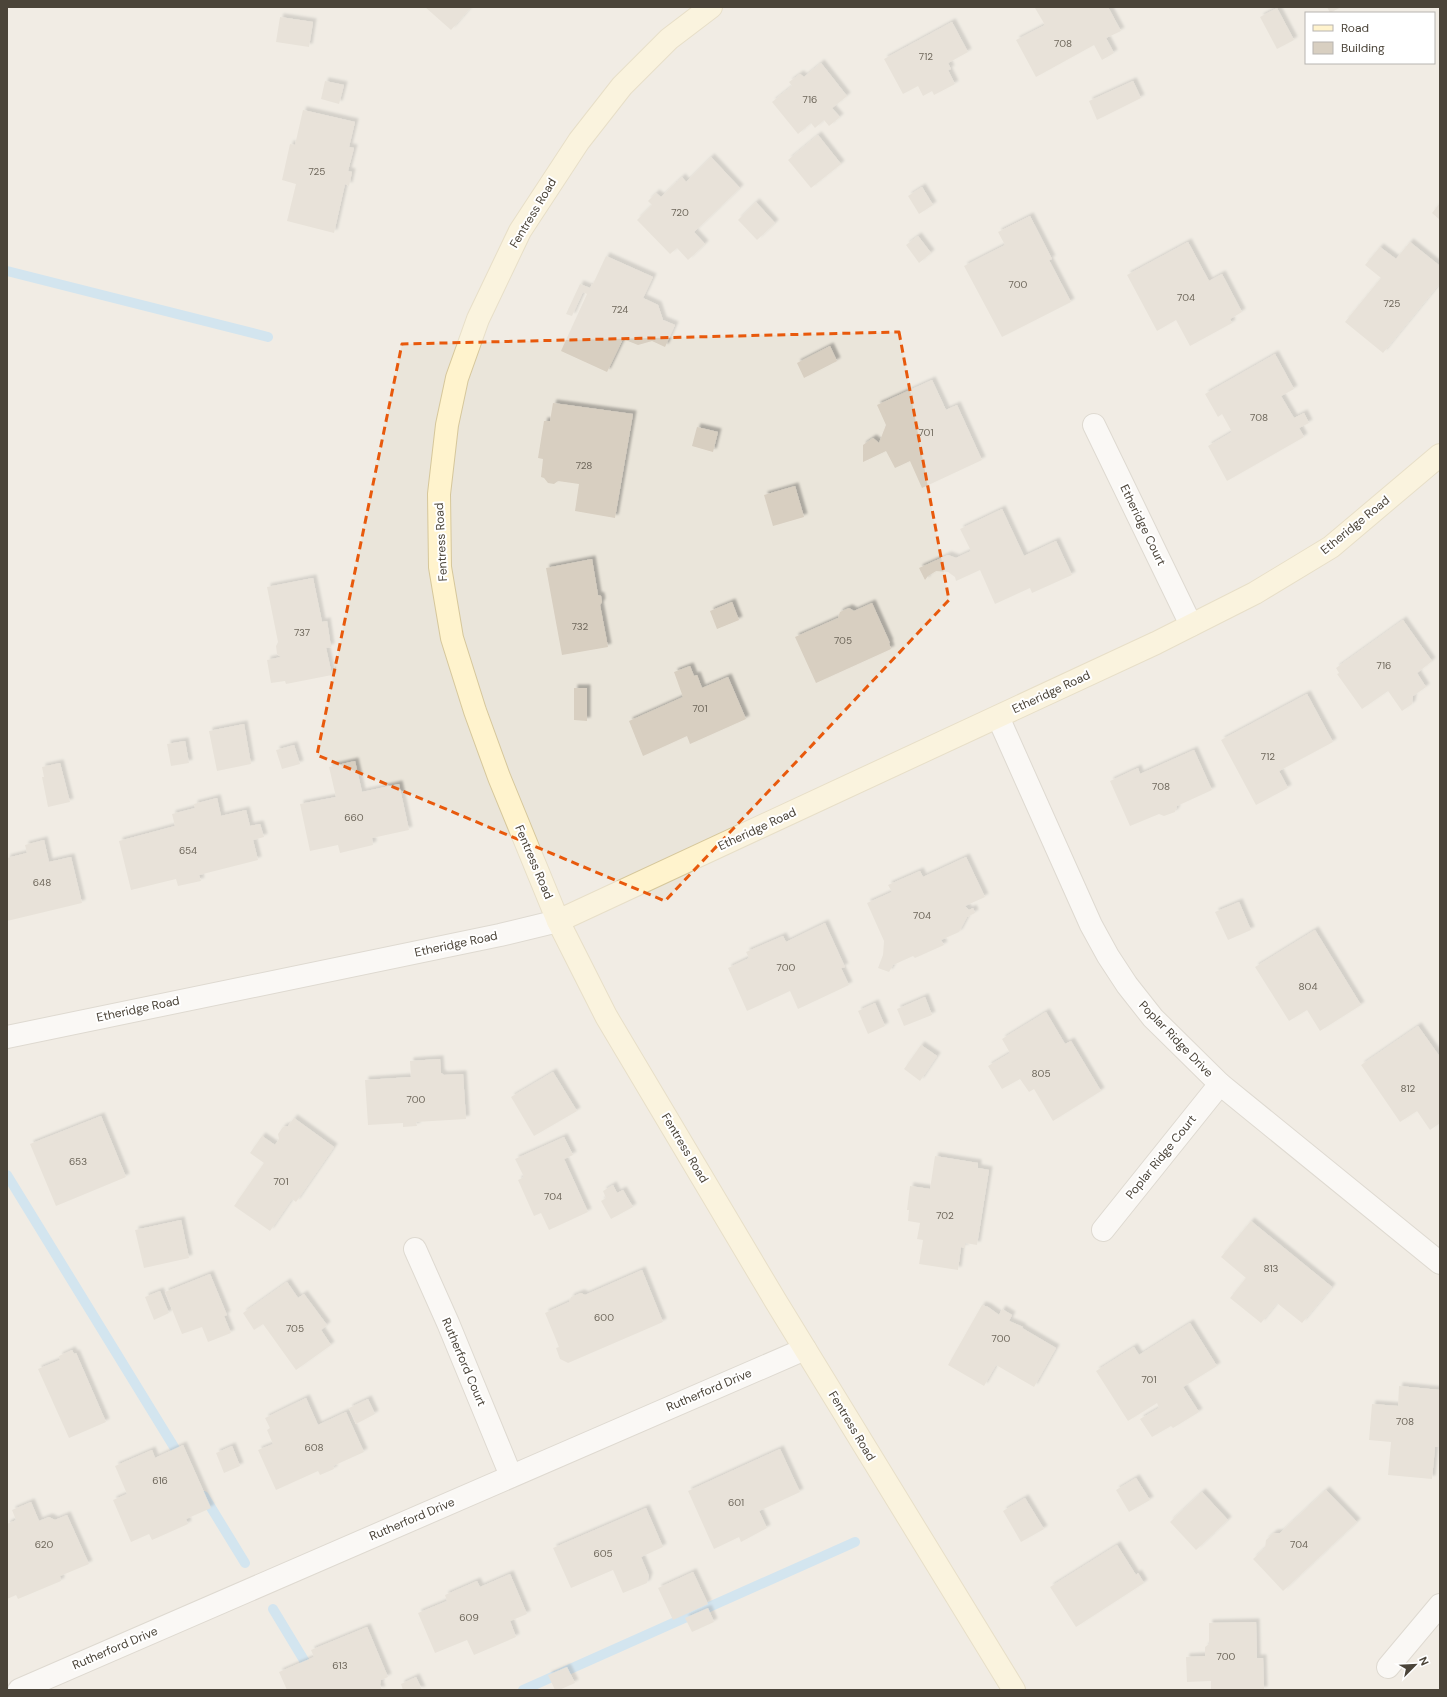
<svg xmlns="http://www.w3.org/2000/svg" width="1447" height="1697" font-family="'DM Sans',sans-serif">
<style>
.residential{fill:#eae5da;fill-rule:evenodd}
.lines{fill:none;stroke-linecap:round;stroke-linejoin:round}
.stream{stroke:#a9d4f2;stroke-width:10}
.building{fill:#d8cfc1;filter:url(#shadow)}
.street-casing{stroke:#c2bbae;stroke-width:24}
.secondary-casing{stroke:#d6c79b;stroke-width:24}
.street{stroke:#fff;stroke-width:22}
.secondary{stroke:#fff3cd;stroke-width:22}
.marked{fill:none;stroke:#e8590c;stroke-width:3;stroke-dasharray:8 5;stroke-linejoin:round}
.labels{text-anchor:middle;stroke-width:4;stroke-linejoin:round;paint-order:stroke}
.number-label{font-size:10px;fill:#6e675b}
.street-label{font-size:12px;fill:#4b4439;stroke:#fff}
</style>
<defs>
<filter id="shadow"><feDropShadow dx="3.5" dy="-3.5" stdDeviation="1" flood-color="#0004"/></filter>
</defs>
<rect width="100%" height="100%" fill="#f6f3ec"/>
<path class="residential" d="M 7,7 L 1440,7 L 1440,1690 L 7,1690 ZM 1306,13 L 1434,13 L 1434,63 L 1306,63 Z"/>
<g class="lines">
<g class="stream">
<polyline points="7,271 268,337"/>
<polyline points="7,1175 182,1460"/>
<polyline points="204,1496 245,1563"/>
<polyline points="273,1609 322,1690"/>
<polyline points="523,1690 855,1542"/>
</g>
</g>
<g class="building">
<polygon points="425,7 471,7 451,30"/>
<polygon points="1037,7 1108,7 1121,31 1106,38 1114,53 1102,60 1094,45 1036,77 1016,40 1045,25 1035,8"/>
<polygon points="1327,7 1341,7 1330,13"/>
<polygon points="1277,8 1294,40 1277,49 1260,17"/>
<polygon points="280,17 313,22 309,47 276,42"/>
<polygon points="952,22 968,52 948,63 951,69 948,70 955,84 934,95 932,91 923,96 918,86 903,94 884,59"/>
<polygon points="821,63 847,96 832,108 840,117 829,126 824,120 815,128 811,123 798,134 772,102 792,86 789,82 800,74 804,77"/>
<polygon points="325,81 344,85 339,104 321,99"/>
<polygon points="1133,81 1141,98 1097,120 1089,101"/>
<polygon points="303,110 355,122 349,147 354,148 348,171 352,172 349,186 345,184 334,233 287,221 296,184 282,180 290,144 295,145"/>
<polygon points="818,135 841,164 811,188 788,160"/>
<polygon points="711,157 740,188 694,232 705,244 688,260 677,248 670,254 637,220 652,205 648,201 656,193 661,197 682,177 686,182"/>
<polygon points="922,187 933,205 919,214 908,196"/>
<polygon points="756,202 775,223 757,240 738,220"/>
<polygon points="1440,203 1440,220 1432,213"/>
<polygon points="1030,216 1052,259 1049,260 1071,302 1002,337 964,266 1005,245 998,232"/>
<polygon points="918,236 931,253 919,263 906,245"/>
<polygon points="1188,242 1209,281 1222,274 1242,312 1230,319 1232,323 1190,346 1176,320 1157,331 1127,275"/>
<polygon points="1410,242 1440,266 1440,283 1383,353 1345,322 1381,278 1365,265 1380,247 1396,259"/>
<polygon points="606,256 653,277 643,298 658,305 663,320 675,325 665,347 652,341 638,345 623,339 607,372 561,351 587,294 583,292 572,316 566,314 580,284 590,288 592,284 593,284"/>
<polygon points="830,346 837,361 804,378 797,363"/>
<polygon points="1275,354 1294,389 1281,396 1294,418 1304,413 1309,423 1299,428 1304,437 1227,481 1208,446 1232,432 1222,414 1218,417 1205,394"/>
<polygon points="932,380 946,410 957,405 982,460 922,488 910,461 895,468 886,451 863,462 863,445 873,438 879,443 886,425 877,405"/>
<polygon points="553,403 633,414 615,518 575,511 579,484 558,481 554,484 548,483 544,478 541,477 543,459 538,458 544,421 550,421"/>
<polygon points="697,427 718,432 713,452 692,446"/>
<polygon points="795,486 804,517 773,526 764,495"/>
<polygon points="1002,509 1024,556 1056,541 1072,575 1032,593 1030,588 995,604 980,570 956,581 955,577 948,572 936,571 928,576 925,580 919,568 948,555 956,558 971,551 960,529"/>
<polygon points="592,559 598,595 601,596 602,602 600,605 608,647 562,655 546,568"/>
<polygon points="313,578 322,622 327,621 331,647 326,648 332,675 286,684 285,681 271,683 267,660 281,657 277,654 276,646 278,642 267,587"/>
<polygon points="732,602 739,620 717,629 710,611"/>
<polygon points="872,603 890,643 889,643 891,649 816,683 795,637 838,618 840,612 849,608 854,611"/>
<polygon points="1403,620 1432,661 1417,673 1426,687 1413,696 1412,704 1402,711 1388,691 1362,709 1337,674 1339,673 1336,668"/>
<polygon points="690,666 694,676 697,675 702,688 728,677 746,719 690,744 687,736 643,756 629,721 683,697 674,672"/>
<polygon points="574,688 587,688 587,721 574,720"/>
<polygon points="1307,694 1333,742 1279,771 1288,788 1256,805 1221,740"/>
<polygon points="244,724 251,764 217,771 209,731"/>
<polygon points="185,741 189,763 171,766 167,744"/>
<polygon points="294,745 300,764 282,769 276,750"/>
<polygon points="1194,750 1212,790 1177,806 1175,812 1164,816 1159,814 1130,826 1110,781 1138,768 1140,774"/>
<polygon points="355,761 362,792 399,784 409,830 372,838 373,845 340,853 338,845 310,851 300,804 336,797 329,767"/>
<polygon points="60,763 70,802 48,807 42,777 44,777 42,767"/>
<polygon points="217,798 221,816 246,810 250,826 260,824 264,837 253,840 258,860 199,875 201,881 178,886 176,879 131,890 119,841 175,826 172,814 195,808 194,804"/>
<polygon points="44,840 49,862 71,857 82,903 7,921 7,858 27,853 25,845"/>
<polygon points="966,857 985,897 965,906 969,910 973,908 975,913 967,917 959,932 941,940 944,945 915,958 913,956 893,965 889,972 878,968 883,955 884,941 867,903 892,892 888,885 920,871 923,877"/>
<polygon points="1239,902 1251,930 1228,940 1215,912"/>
<polygon points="825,923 845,967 841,968 849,985 798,1009 790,991 747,1011 728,968 749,958 746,952 783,936 786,942"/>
<polygon points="1315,930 1361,1005 1320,1031 1307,1010 1289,1021 1255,967"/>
<polygon points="925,997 932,1015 904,1026 897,1009"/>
<polygon points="875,1003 885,1026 868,1034 858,1011"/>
<polygon points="1046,1012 1065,1044 1071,1041 1101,1091 1053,1121 1034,1089 1029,1092 1020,1079 1002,1089 988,1066 1010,1053 1002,1039"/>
<polygon points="1418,1026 1440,1057 1440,1123 1430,1130 1417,1111 1400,1122 1361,1065"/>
<polygon points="921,1045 937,1056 920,1081 904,1069"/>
<polygon points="440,1059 441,1073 444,1075 463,1074 466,1119 416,1122 417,1126 403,1127 403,1123 368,1125 365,1080 411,1077 410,1061"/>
<polygon points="553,1072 577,1111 534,1136 511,1097"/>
<polygon points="101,1116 126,1177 56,1206 30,1144"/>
<polygon points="294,1118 334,1147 296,1202 292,1199 270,1231 234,1206 264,1163 250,1153 262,1136 275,1145 279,1139 278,1134 283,1127 288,1126"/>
<polygon points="564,1137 573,1155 564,1159 588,1212 549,1230 541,1213 534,1216 518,1180 524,1177 515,1159"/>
<polygon points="935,1156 978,1163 978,1168 989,1170 977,1245 965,1243 965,1248 961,1247 958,1270 919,1264 923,1240 917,1239 920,1223 908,1221 909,1210 907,1210 910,1186 930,1189"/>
<polygon points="613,1185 617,1193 623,1190 633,1207 611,1219 601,1201 606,1198 603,1191"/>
<polygon points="181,1220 189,1258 144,1268 135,1230"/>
<polygon points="1251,1221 1332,1287 1302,1323 1277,1303 1261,1323 1230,1298 1246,1278 1221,1257"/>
<polygon points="642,1270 663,1322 568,1363 560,1359 556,1348 559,1347 545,1313 569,1302 571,1297 581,1293 585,1295"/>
<polygon points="210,1274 227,1315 224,1316 231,1333 208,1342 202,1327 182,1334 165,1292"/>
<polygon points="287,1282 298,1298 304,1294 327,1325 321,1330 331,1345 296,1370 263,1324 254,1330 243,1313"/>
<polygon points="160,1291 169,1313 154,1320 145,1297"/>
<polygon points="982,1305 988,1307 999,1315 1002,1309 1012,1315 1009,1321 1023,1327 1022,1328 1056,1348 1034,1387 996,1365 984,1386 948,1365"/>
<polygon points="1190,1323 1217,1366 1183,1387 1199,1412 1173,1428 1171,1426 1152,1437 1140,1419 1159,1408 1157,1403 1128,1421 1096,1371 1134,1347 1139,1355"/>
<polygon points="72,1350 74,1354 76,1353 106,1422 69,1438 38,1369 60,1360 59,1356"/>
<polygon points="1399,1386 1440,1390 1440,1435 1439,1447 1435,1447 1432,1479 1388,1475 1391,1442 1369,1440 1372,1404 1398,1406"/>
<polygon points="306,1398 318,1425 346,1412 364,1452 333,1466 334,1469 320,1475 318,1471 276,1490 258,1450 273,1444 267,1430 270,1428 265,1418"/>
<polygon points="368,1399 375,1414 356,1424 349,1408"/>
<polygon points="183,1445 211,1508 186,1519 188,1524 152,1540 149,1534 131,1542 113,1500 127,1494 115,1466 152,1450 155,1458"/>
<polygon points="232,1446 240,1466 224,1473 216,1453"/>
<polygon points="780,1449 800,1492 759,1511 767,1528 741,1542 739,1537 714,1549 688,1491"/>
<polygon points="1136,1478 1150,1500 1129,1512 1116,1490"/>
<polygon points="1326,1490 1357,1522 1283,1591 1253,1559 1265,1548 1266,1540 1274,1533 1280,1533"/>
<polygon points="1202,1492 1228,1520 1196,1550 1170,1522"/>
<polygon points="1025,1498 1044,1529 1021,1542 1003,1511"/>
<polygon points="31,1502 39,1521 49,1517 55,1520 67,1515 89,1564 60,1576 61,1581 18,1599 16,1595 7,1599 7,1524 16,1520 12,1510"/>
<polygon points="646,1508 663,1547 641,1557 649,1576 647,1583 623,1593 613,1570 571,1588 553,1548"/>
<polygon points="1117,1545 1136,1575 1138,1573 1144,1583 1076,1627 1050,1587"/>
<polygon points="693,1572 708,1604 673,1620 658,1588"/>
<polygon points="510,1574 527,1614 510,1621 516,1637 474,1655 467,1640 435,1653 418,1613 447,1601 445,1595 477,1581 480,1587"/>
<polygon points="708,1608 714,1622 692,1632 685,1618"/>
<polygon points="1256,1622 1257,1658 1263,1658 1264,1690 1211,1690 1211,1681 1187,1682 1186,1657 1205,1656 1205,1647 1209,1644 1209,1623"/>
<polygon points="367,1627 388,1677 381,1680 380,1685 382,1690 287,1690 279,1672 314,1657 311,1650"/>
<polygon points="567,1667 575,1683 559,1690 555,1690 548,1675"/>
<polygon points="416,1677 422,1690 403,1690 401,1684"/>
</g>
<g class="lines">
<defs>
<g id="street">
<polyline points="1094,425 1191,625"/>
<polyline points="998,717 1091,925 1108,956 1127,985 1153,1018 1220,1084 1440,1263"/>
<polyline points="7,1037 500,935 558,921"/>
<polyline points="1103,1230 1220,1084"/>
<polyline points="415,1249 448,1323 511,1476"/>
<polyline points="1388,1667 1440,1605"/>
<polyline points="19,1690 805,1349"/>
</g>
<g id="secondary">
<polyline points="711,7 669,39 622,86 579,141 520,231 478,319 457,378 447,425 439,494 440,567 452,638 475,711 499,777 558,921 606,1016 775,1300 1014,1690"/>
<polyline points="558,921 1156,643 1255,593 1331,547 1440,455"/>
</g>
</defs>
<use href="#street" class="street-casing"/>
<use href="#secondary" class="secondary-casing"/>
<use href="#street" class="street"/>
<use href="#secondary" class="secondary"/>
</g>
<path d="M0 0H1447V1697H0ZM 899,332 L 949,600 L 665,901 L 317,755 L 402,344 Z" fill="#f6f3ec" fill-opacity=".55" fill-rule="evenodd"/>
<path class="marked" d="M 899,332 L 949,600 L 665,901 L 317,755 L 402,344 Z"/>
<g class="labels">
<g class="number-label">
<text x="1063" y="47">708</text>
<text x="926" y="60">712</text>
<text x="810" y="103">716</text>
<text x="317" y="175">725</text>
<text x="680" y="216">720</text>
<text x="1018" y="288">700</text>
<text x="1186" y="301">704</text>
<text x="1392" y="307">725</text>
<text x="620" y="313">724</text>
<text x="1259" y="421">708</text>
<text x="926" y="436">701</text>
<text x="584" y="469">728</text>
<text x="580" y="630">732</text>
<text x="302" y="636">737</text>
<text x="843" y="644">705</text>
<text x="1384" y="669">716</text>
<text x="700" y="712">701</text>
<text x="1268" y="760">712</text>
<text x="1161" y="790">708</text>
<text x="354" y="821">660</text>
<text x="188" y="854">654</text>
<text x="42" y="886">648</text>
<text x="922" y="919">704</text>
<text x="786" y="971">700</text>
<text x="1308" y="990">804</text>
<text x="1041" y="1077">805</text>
<text x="1408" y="1092">812</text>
<text x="416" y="1103">700</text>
<text x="78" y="1165">653</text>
<text x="281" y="1185">701</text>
<text x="553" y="1200">704</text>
<text x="945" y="1219">702</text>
<text x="1271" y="1272">813</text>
<text x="604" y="1321">600</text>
<text x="295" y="1332">705</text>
<text x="1001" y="1342">700</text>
<text x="1149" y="1383">701</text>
<text x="1405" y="1425">708</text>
<text x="314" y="1451">608</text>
<text x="160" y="1484">616</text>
<text x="736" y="1506">601</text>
<text x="44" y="1548">620</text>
<text x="1299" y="1548">704</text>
<text x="603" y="1557">605</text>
<text x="469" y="1621">609</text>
<text x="1226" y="1660">700</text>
<text x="340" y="1669">613</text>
</g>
<g class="street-label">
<text transform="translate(533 213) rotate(-59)" y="4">Fentress Road</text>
<text transform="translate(1143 525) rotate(64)" y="4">Etheridge Court</text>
<text transform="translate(1355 525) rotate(-39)" y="4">Etheridge Road</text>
<text transform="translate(441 542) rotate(-93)" y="4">Fentress Road</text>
<text transform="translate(1051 692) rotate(-25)" y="4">Etheridge Road</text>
<text transform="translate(757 829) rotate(-25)" y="4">Etheridge Road</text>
<text transform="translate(534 862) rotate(67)" y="4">Fentress Road</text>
<text transform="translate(456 944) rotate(-12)" y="4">Etheridge Road</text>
<text transform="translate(138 1009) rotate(-12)" y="4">Etheridge Road</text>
<text transform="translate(1176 1039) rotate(46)" y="4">Poplar Ridge Drive</text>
<text transform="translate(685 1148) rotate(59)" y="4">Fentress Road</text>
<text transform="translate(1161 1157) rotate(-51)" y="4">Poplar Ridge Court</text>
<text transform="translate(464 1362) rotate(67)" y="4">Rutherford Court</text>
<text transform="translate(709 1390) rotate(-23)" y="4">Rutherford Drive</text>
<text transform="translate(852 1426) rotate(59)" y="4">Fentress Road</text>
<text transform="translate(412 1519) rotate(-23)" y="4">Rutherford Drive</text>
<text transform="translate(115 1648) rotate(-23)" y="4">Rutherford Drive</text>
</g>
</g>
<rect width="1447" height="1697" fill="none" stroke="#4b4439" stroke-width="16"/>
<rect x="1305" y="12" width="130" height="52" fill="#ffffff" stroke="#b7b4b0"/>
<rect x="1313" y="25" width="20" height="6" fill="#fff3cd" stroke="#b7b4b0"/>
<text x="1341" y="32" font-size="12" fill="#4b4439">Road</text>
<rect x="1313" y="42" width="20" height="12" fill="#d8cfc1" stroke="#b7b4b0"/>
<text x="1341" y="52" font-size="12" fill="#4b4439">Building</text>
<g transform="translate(1415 1665) rotate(66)" stroke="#ffffff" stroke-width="3" paint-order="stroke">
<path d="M0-3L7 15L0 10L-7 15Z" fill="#4b4439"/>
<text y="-6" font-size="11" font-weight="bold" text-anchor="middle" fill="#4b4439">N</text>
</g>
</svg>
